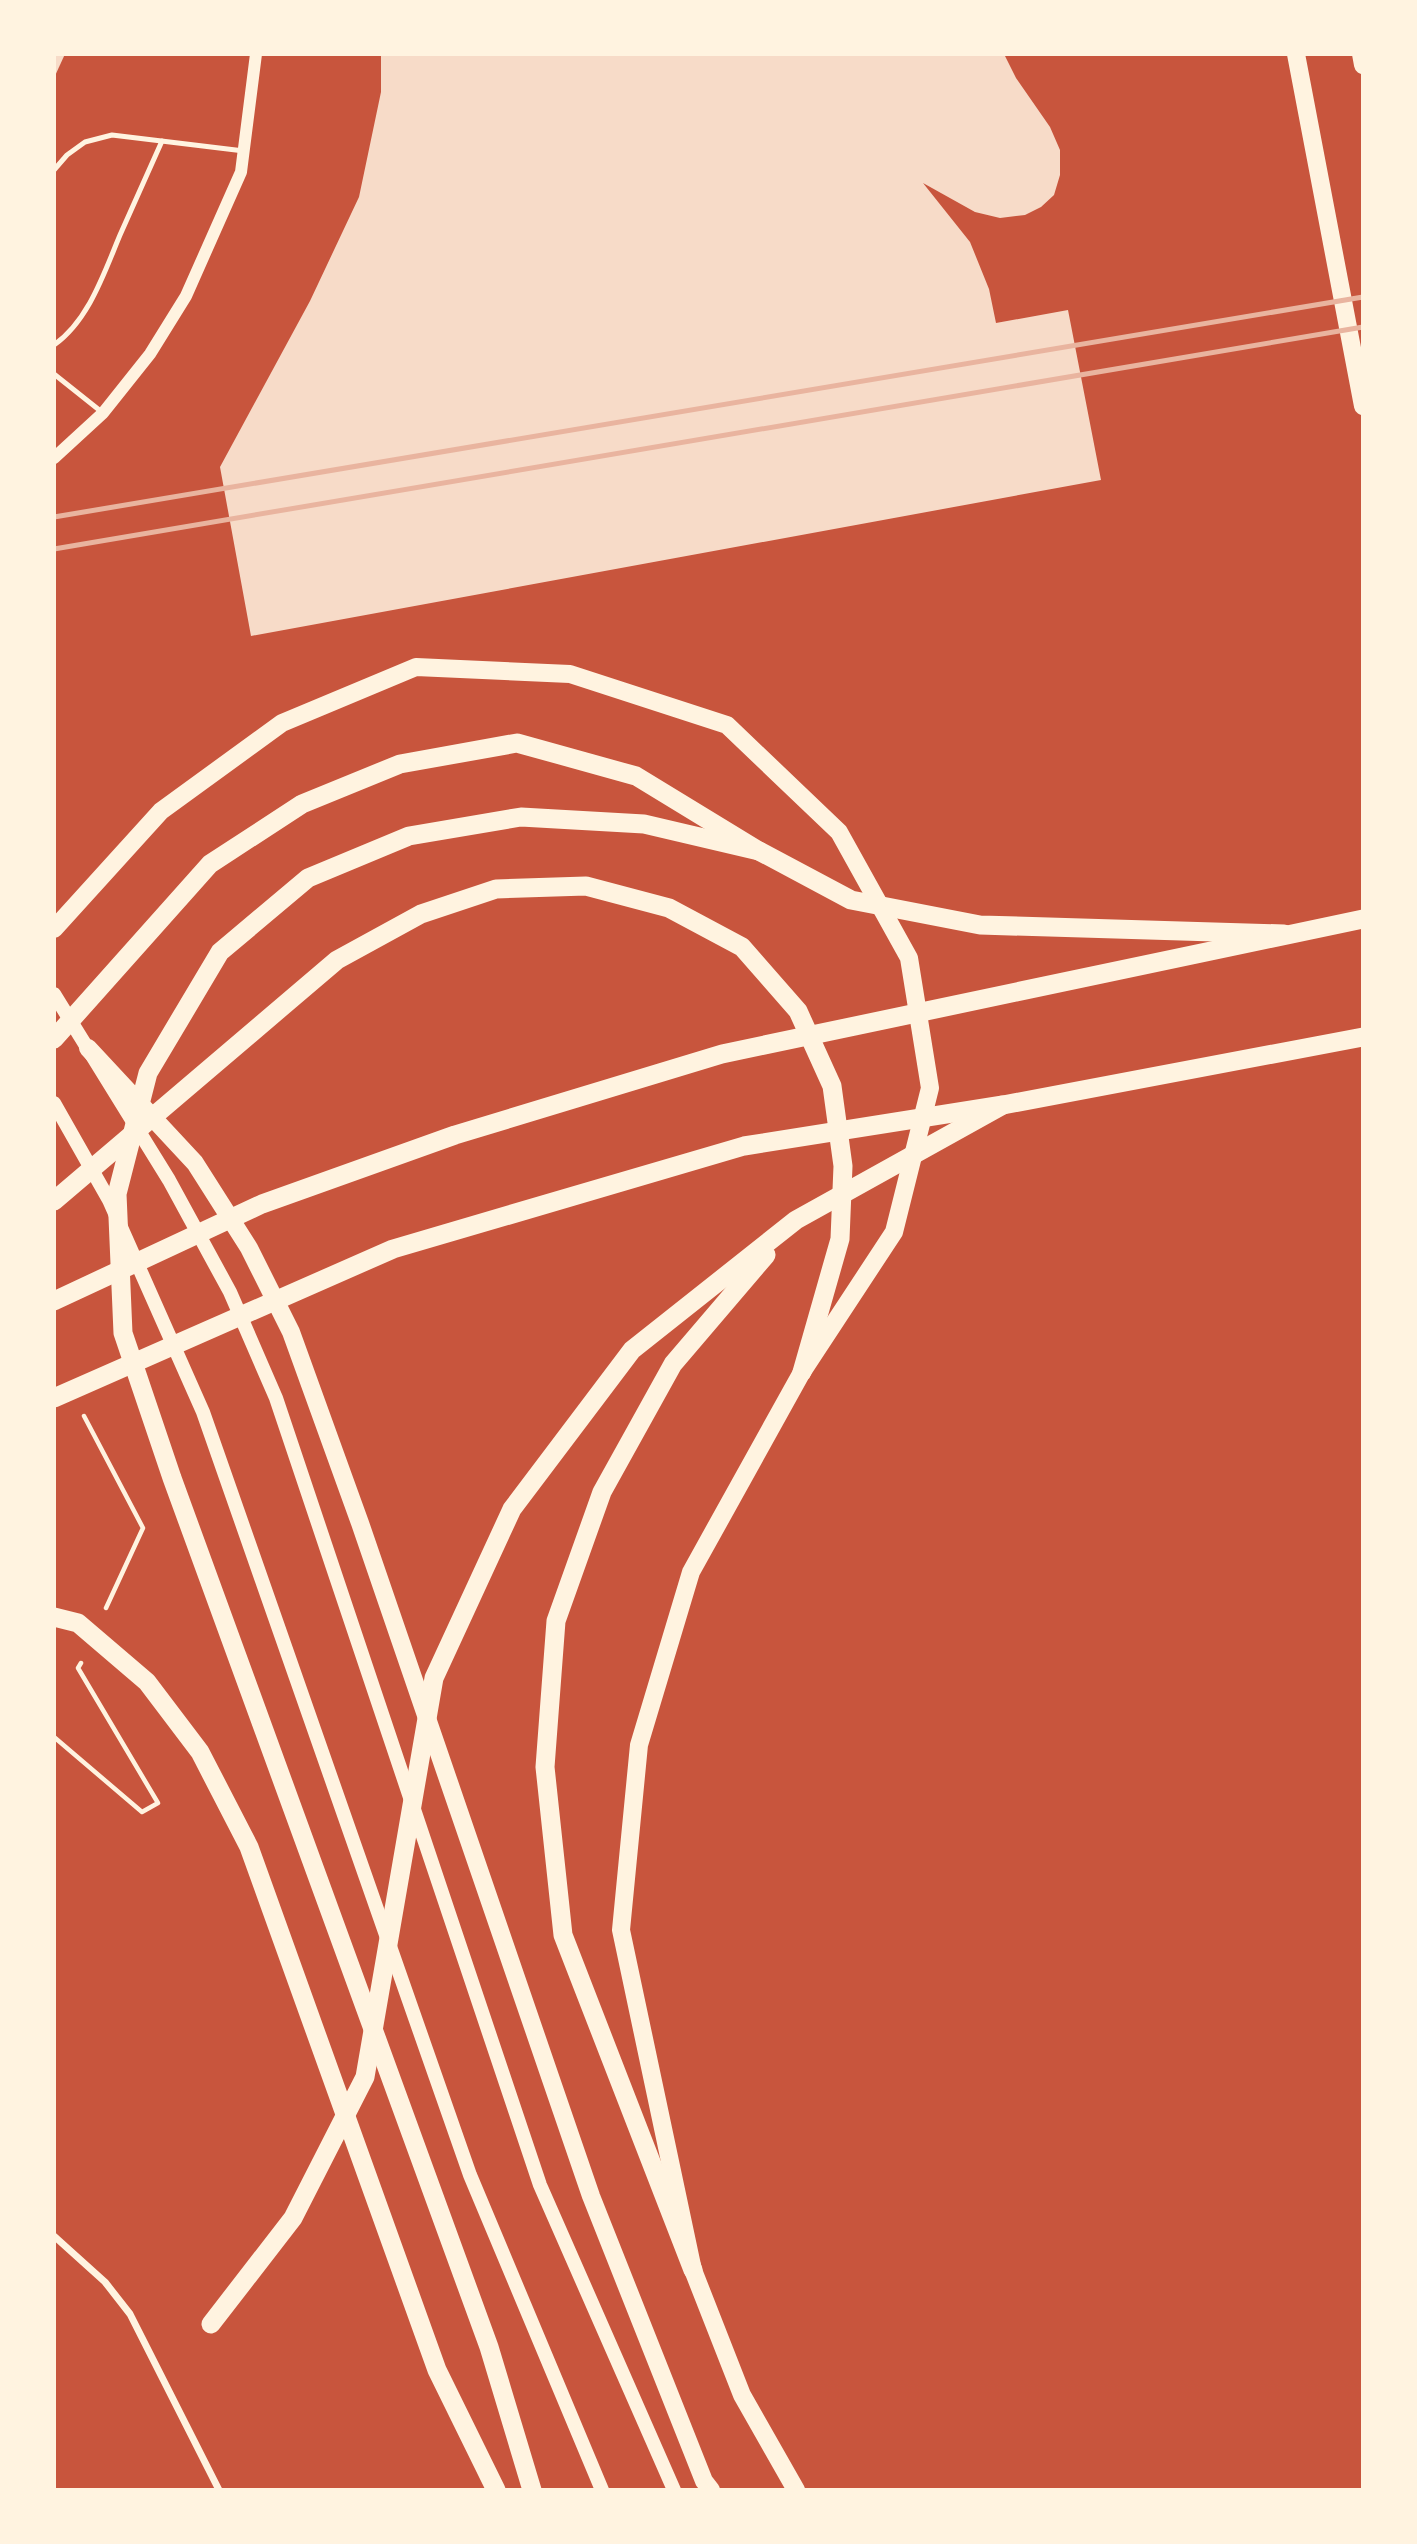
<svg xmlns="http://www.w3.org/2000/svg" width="1417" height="2544" font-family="'Fira Sans',sans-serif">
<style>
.building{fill:#f7dbc8}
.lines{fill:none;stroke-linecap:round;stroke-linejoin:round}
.path{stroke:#fff3e0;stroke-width:4.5}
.service{stroke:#fff3e0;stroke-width:5}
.minor{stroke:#fff3e0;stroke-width:7}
.tertiary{stroke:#fff3e0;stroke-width:12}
.secondary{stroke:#fff3e0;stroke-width:14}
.primary{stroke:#fff3e0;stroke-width:18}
.trunk{stroke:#fff3e0;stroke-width:19}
.rail{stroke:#e9b49f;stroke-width:5}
</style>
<rect width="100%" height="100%" fill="#c8553d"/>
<g class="building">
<polygon points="54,54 65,54 54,78"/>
<polygon points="381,54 1004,54 1016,78 1050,127 1060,150 1060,175 1054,195 1041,207 1025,215 1000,218 975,212 923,183 970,242 989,289 996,323 1068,310 1101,480 251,636 220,467 310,301 359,197 381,92"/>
</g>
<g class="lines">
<g class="path">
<polyline points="84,1416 143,1528 106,1608"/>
<polyline points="54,1737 142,1812 158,1803 78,1668 81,1663"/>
</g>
<g class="service">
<polyline points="54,170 67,155 85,142 112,135 244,151"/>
<path d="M 54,345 C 89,320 104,273 120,235 C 134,204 148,173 162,141"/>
<polyline points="54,374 103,413"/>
</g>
<polyline class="minor" points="54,2236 105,2282 130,2314 219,2490"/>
<polyline class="tertiary" points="54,458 103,413 150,354 186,296 241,172 256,54"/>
<g class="secondary">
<polyline points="54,994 169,1180 230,1292 276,1398 540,2185 674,2490"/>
<polyline points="54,1103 109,1200 203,1412 470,2175 602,2490"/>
</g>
<g class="primary">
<polyline points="1296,54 1363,406"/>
<polyline points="1361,54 1363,65"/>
<polyline points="54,929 161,811 282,723 416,667 570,674 727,725 839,832 909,958 930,1088 894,1232 802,1372 691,1572 639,1745 621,1930 693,2270 742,2395 796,2490"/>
<polyline points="88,1048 195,1163 249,1248 291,1332 360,1523 591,2196 704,2481 711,2490"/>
</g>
<g class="trunk">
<polyline points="54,1039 210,864 302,804 400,764 517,743 636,776 759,851 851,900 980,925 1284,934"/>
<polyline points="54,1201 337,960 421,914 496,889 586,886 669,908 742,947 798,1011 832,1086 843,1166 840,1239 802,1372"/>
<polyline points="54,1301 262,1204 455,1135 722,1054 1363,919"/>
<polyline points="54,1398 393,1249 744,1146 1003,1105 1363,1037"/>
<polyline points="54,1617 78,1623 147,1682 200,1752 249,1847 437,2370 496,2490"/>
<polyline points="693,2270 563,1935 545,1767 556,1621 602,1492 673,1364 766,1255"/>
<polyline points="211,2324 293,2218 365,2077 434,1678 512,1509 632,1350 796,1220 1003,1105"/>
<polyline points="532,2490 489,2347 172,1478 123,1333 117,1194 148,1073 220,952 308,878 409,836 521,817 644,824 759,851"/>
</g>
<g class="rail">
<polyline points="54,517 1363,297"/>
<polyline points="54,549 1363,327"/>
</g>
</g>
<rect width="1417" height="2544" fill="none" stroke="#fff3e0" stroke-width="112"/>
</svg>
